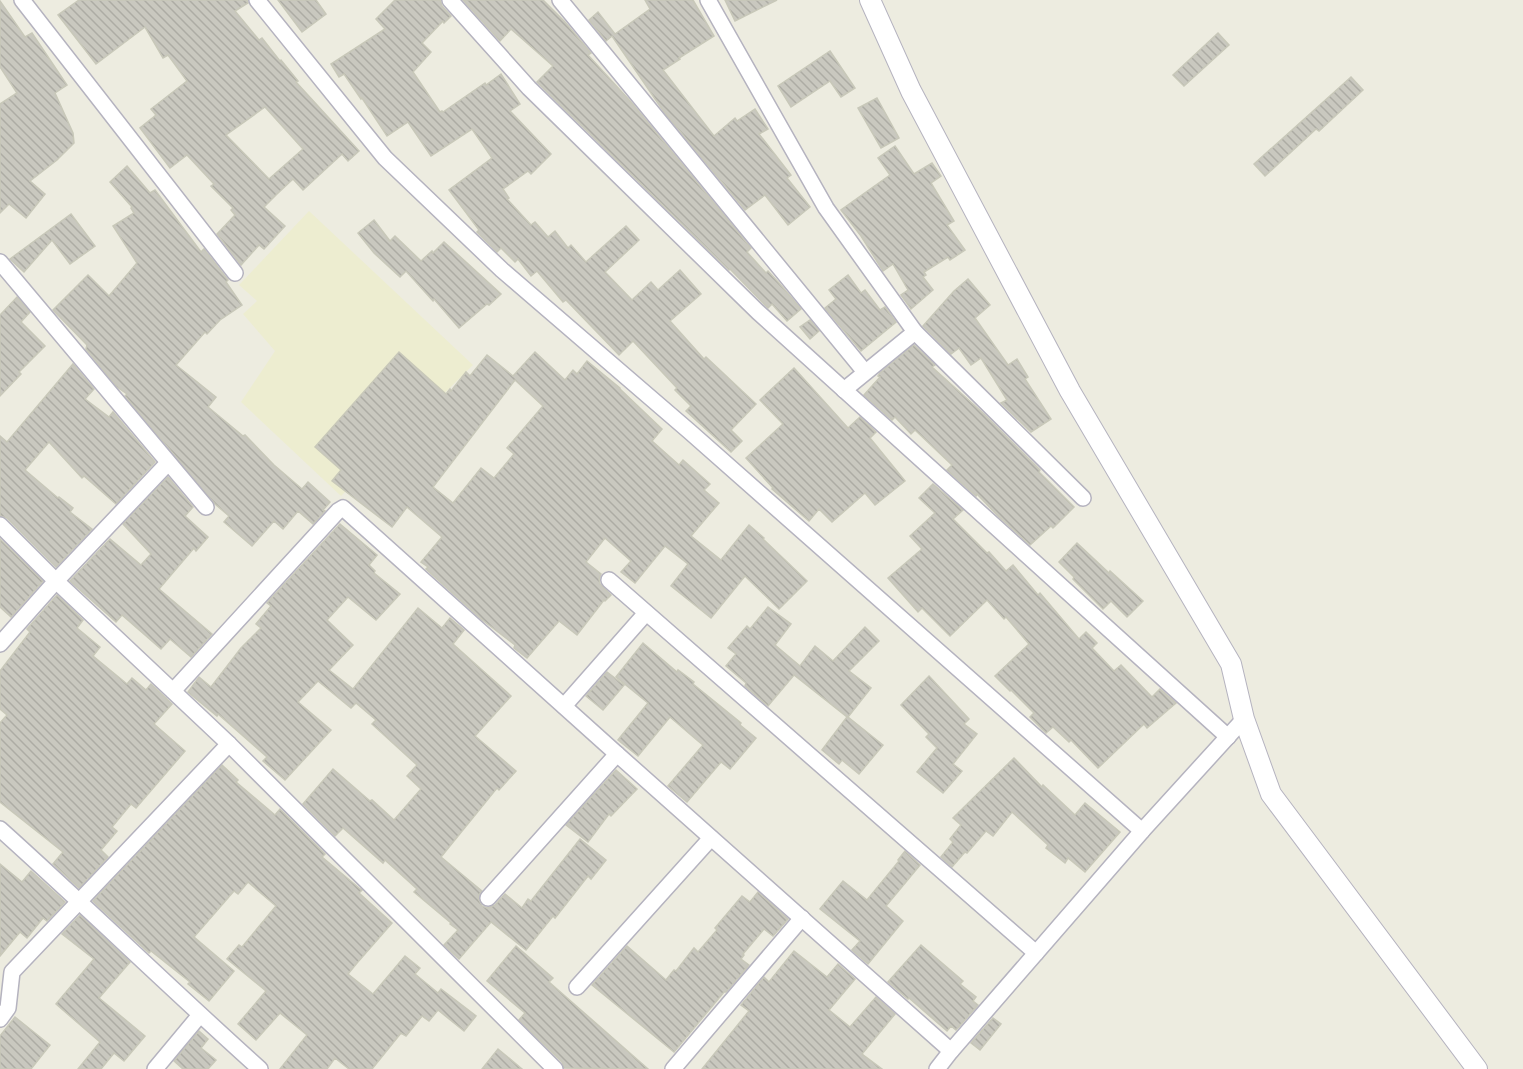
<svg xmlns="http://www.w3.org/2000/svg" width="1523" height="1069" font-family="'Space Grotesk',sans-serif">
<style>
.education{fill:#ededd0}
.building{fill:url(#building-back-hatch);stroke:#c8c8b9;stroke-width:1.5;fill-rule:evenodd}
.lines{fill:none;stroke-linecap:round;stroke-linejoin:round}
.minor-casing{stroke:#b5b3bf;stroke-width:18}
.tertiary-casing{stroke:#b5b3bf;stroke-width:22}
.minor{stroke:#fff;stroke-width:15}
.tertiary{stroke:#fff;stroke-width:20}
</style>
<defs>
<pattern id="building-back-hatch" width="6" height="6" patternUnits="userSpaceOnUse" patternTransform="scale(1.5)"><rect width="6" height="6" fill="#c9c8bf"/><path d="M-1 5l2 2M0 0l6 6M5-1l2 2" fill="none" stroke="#adaca4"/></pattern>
</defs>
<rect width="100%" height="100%" fill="#edece0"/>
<polygon class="education" points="309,211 473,365 341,496 241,402 275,351 243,314 257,301 239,285"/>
<g class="building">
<path d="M 79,0 L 247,0 L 248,3 L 235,11 L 259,40 L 262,38 L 280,61 L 281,60 L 298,81 L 296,82 L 359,151 L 348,161 L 342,154 L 303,190 L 293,179 L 277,194 L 264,207 L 285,226 L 264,249 L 259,245 L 241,265 L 217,234 L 235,215 L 231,210 L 233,208 L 211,186 L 214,184 L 187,155 L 170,168 L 140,128 L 156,115 L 151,109 L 187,81 L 168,55 L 163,58 L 145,27 L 96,64 L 58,15 ZM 265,107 L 303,149 L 269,179 L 226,135 Z"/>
<polygon points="278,0 316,0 326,14 302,32"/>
<polygon points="395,0 440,0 442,6 451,16 444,23 443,21 422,43 431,52 413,72 440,112 442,111 443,112 485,83 486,85 501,74 520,104 510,111 551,154 531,174 528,171 503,189 509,198 507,199 531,225 535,222 548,237 555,231 568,248 571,245 586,262 626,226 639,240 605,272 632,300 651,282 658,290 680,270 701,294 670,321 704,359 706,357 756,404 731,430 742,441 731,452 686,411 691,406 675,390 677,388 633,341 619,355 566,300 563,302 537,271 531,276 518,259 515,262 501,248 497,252 477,232 479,230 449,190 492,158 472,129 431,156 408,122 387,136 362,98 361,99 344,74 339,77 331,64 385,29 376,19"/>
<polygon points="463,0 543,0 565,22 591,53 588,55 631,102 751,248 747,252 766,273 768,271 779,283 801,309 787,321 772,304 768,308 765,305 730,269 729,270 537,82 553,66 511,29 500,41"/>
<polygon points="645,0 693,0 714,36 679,58 680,59 663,70 714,136 735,118 737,121 755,109 768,129 759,134 791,175 787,178 810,207 788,225 765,195 745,210 664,112 612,36 606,41 589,20 598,12 615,34 650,9"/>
<polygon points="725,0 777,0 735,21"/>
<polygon points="0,1 25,37 32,33 67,85 55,93 73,133 74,143 57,160 30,181 45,194 26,218 9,204 0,213 0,104 17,93 0,67"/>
<polygon points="1218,33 1229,45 1184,86 1173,75"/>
<polygon points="830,51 855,88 841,97 830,81 791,107 778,86"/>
<polygon points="1351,77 1363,90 1319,131 1316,129 1265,176 1254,164"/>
<polygon points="877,98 899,138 881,148 858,108"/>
<polygon points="895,146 914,174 932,163 941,176 931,183 954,221 947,225 965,250 950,260 948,257 924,272 926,275 923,277 933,290 911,309 901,295 908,290 893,264 883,271 861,236 841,210 890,175 878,158"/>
<polygon points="127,166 150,193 155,190 201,252 204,249 228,280 226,282 242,305 220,320 207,334 205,332 176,365 216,397 208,407 243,436 245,435 274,465 302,489 308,482 330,502 323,510 325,511 313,524 298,511 283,529 274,521 252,546 224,522 229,516 215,504 125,396 127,394 117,387 86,349 87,345 53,310 88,275 109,296 137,263 113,226 134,213 131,208 132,207 110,182"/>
<polygon points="71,214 95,246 70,264 52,240 24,272 10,259"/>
<polygon points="374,220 390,241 395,236 421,261 432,251 433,253 444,242 501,294 489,305 487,304 459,328 434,299 433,301 406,271 400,277 374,253 358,233"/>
<polygon points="848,275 861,293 865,290 880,310 885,307 896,322 861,351 825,308 836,299 829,290"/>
<polygon points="968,279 990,305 975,318 1008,365 1017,359 1028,377 1025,379 1051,419 1031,432 1001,403 1007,400 981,358 971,365 959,348 951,354 923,326 954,291"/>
<polygon points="17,297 30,312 21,322 45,346 19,372 21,374 0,396 0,315"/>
<polygon points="810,320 819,331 810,339 800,327"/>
<polygon points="914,345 935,365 932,367 984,414 1040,470 1039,472 1074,507 1053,528 1051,526 1030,545 997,515 977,494 976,496 947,470 952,465 915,430 911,434 895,417 892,420 864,395 880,377 878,376 880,373"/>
<path d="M 399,352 L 446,394 L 450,389 L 451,391 L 466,372 L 470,376 L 487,355 L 513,376 L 535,352 L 565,380 L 573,370 L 577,374 L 587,361 L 620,388 L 620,389 L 662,429 L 652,441 L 679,465 L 683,460 L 710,484 L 704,490 L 719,503 L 691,536 L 721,560 L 749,525 L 764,538 L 763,539 L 807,581 L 779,609 L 745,576 L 711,618 L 671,586 L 688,564 L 665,546 L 635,583 L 621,572 L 631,561 L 605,538 L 586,562 L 601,574 L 599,579 L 600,584 L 611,595 L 605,601 L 604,600 L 577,635 L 559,621 L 527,658 L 514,648 L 515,645 L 481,619 L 426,569 L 428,567 L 421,562 L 442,537 L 407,507 L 392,527 L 332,481 L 341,470 L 315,447 ZM 515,380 L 543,406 L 507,448 L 514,454 L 494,478 L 481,468 L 453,503 L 433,487 Z"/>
<polygon points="73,364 94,389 85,399 109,417 113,412 155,462 116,504 84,476 82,478 49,442 25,470 58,498 59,497 73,508 70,512 92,529 56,567 7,518 0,516 0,436 7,442"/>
<polygon points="794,368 848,428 860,417 876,432 870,438 905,481 875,505 865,493 832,522 819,509 809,521 772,489 773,488 746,458 783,424 760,400"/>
<polygon points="168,477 193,507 185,516 208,537 196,551 194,548 159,589 212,634 191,657 170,639 161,649 122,615 116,622 70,581 110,539 141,565 151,554 123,524"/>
<polygon points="933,484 963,510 953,519 987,553 989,552 1006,571 1013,565 1038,595 1040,593 1079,639 1086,632 1097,643 1092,648 1114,671 1121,665 1152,697 1160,689 1176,703 1147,728 1144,724 1098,768 1071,740 1069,742 1053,727 1046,733 1030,717 1034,713 1011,690 1010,691 995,676 1029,644 1006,617 1004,619 987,600 950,636 922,608 918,612 888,578 922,549 910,536 935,513 919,498"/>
<polygon points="340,524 377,555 369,565 375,571 374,573 400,594 376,620 348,597 327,620 353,645 329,670 353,689 418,608 442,628 450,618 464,630 453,644 511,696 475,736 516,771 499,790 497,788 441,857 482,891 479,895 479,900 482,906 487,908 495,905 505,894 522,908 528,899 531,901 580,839 606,860 591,879 588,876 555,918 553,916 526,950 491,922 459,959 444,945 458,930 450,924 451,923 414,892 417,889 385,860 383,863 343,828 335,836 303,804 333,769 370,801 372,800 394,820 421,789 407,776 417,765 372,724 376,720 356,703 351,708 318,681 298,702 331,730 285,780 263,761 267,757 218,714 217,716 188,692 199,677 211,687 241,648 261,628 256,624 271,606 267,603"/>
<polygon points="0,539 43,581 11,617 0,607"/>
<polygon points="1077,543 1109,573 1110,571 1143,601 1127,617 1111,601 1103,609 1073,579 1074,577 1059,562"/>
<polygon points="57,595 83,620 77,628 100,647 93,656 127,684 132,678 146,690 151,684 172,704 154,724 185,751 136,808 131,804 112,827 117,831 101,850 108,857 79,888 53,864 63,852 0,802 0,723 7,715 0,709 0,671 30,632 27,629"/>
<polygon points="768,607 791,624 775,645 800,666 815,646 833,661 865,627 879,641 849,671 871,688 848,717 883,745 859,774 842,760 839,764 822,750 847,717 794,675 768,706 745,686 746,683 726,666 736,654 728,648 747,626 750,629"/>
<polygon points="643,643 677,672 678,670 694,682 693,684 741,723 740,725 756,738 730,769 721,762 687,802 668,786 703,745 698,741 670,717 638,756 618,740 648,703 616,677"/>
<polygon points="607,672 624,685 603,710 586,696"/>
<polygon points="929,676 969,719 964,724 977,734 953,764 962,771 943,793 917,772 937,748 926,737 929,734 901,705"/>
<polygon points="1014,758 1042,787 1043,785 1075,815 1085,803 1120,832 1085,872 1068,858 1065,863 1046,848 1048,845 1012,812 993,836 986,831 967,853 965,852 952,867 941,857 953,842 950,839 961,825 953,818"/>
<polygon points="222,765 238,780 236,782 275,815 280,809 325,854 322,857 359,888 362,890 359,893 392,923 357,963 348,974 373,994 405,956 420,968 415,974 438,993 441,989 476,1016 464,1031 438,1010 429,1021 422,1016 406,1036 401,1033 372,1069 349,1069 335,1058 327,1069 280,1069 307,1035 280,1013 256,1040 238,1024 266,991 227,959 239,945 242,947 276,906 248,882 238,894 234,891 194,937 234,971 209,1001 188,984 190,982 151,951 149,953 93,901"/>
<polygon points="616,770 637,789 611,816 609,814 588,842 566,825"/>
<polygon points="905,851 920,865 886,906 903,921 868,964 852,950 860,941 820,909 843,881 867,900 899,861 898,860"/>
<polygon points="0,864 22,882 31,871 65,902 47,921 43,918 27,938 20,932 0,956"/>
<polygon points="758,892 788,919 773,936 764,929 743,954 744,955 741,959 749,965 726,992 724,992 674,1052 592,985 627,946 666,980 674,970 676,971 694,948 698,952 717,930 715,928 742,896 750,902"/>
<polygon points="80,915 130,962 99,998 145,1036 124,1061 114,1053 101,1069 78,1069 100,1042 56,1004 94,959 62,934"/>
<polygon points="921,945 963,981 960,984 976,997 973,1001 978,1005 956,1030 951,1026 947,1031 909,998 908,999 888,982"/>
<polygon points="516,946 553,978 549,982 648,1069 564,1068 562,1062 519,1020 525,1013 487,981"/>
<polygon points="794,951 827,977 838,964 855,979 829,1010 850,1027 876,997 895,1014 862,1054 882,1069 702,1069 749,1011 741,1005 764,977 769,982"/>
<polygon points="15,1017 50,1045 31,1069 0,1069 0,1036"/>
<polygon points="993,1018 1001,1024 980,1050 971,1043"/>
<polygon points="199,1031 208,1039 201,1048 216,1060 208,1069 183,1069 174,1061"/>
<polygon points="498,1049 522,1069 482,1069"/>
</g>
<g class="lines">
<defs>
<g id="minor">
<polyline points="22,0 235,273"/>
<polyline points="257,0 385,158 502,270 689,431 1142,831"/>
<polyline points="450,0 529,88 758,312 1228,737"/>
<polyline points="560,0 865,372"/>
<polyline points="708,0 826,208 915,332 1083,498"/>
<polyline points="0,262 206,507"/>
<polyline points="844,390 915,332"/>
<polyline points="0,525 56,581 229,744 555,1069"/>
<polyline points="609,580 1036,953"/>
<polyline points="0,644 56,581 168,463"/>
<polyline points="173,691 338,511 343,508 617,754 951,1051"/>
<polyline points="564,706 646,613"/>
<path d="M 0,829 C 88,908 172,990 260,1069"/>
<polyline points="488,898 617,754"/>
<polyline points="577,987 711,838"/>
<polyline points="0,1019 8,1008 12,972 229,744"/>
<polyline points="155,1069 200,1015"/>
<polyline points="673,1069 802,918"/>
<polyline points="937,1069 951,1051 1142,831 1244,719"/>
</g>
<polyline id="tertiary" points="870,0 911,91 1070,391 1231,664 1244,719 1271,794 1477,1069"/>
</defs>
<use href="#minor" class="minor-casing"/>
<use href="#tertiary" class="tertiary-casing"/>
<use href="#minor" class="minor"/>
<use href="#tertiary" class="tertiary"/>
</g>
</svg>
